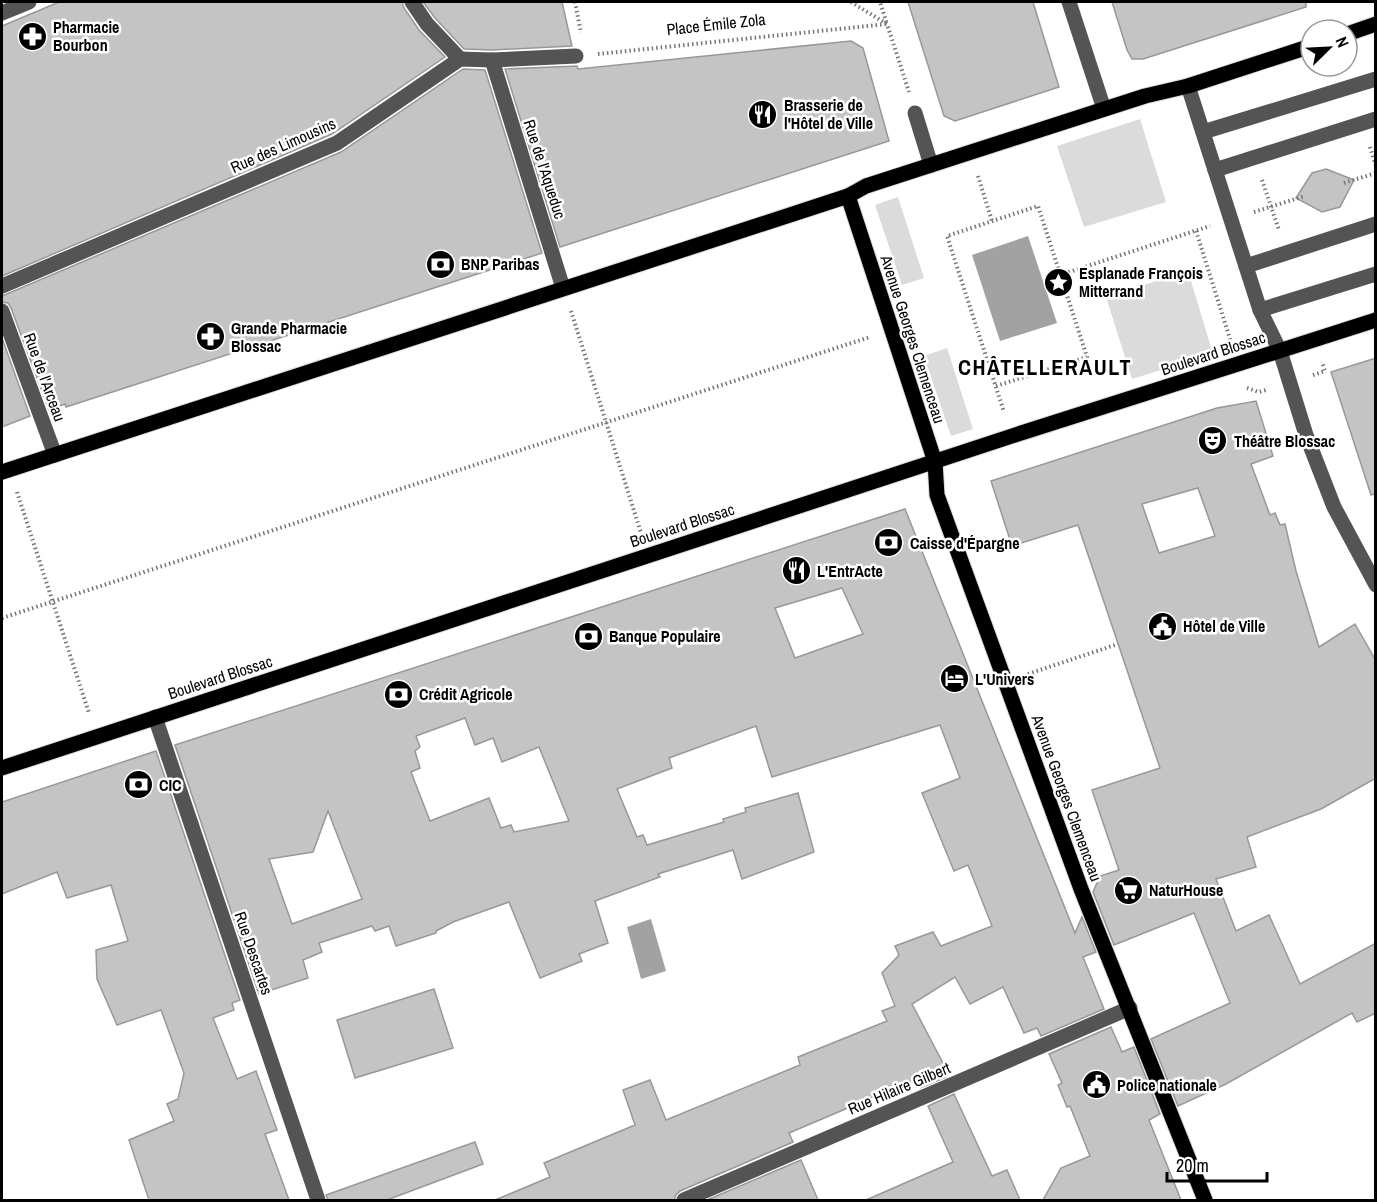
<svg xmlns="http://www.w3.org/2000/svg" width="1377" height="1202" font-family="'Archivo Narrow',sans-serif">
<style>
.green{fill:#dbdbdb}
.water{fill:#a2a2a2}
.building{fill:#c4c4c4;stroke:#989898;stroke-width:1.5;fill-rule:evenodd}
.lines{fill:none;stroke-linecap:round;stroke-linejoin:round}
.major-casing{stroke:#dbdbdb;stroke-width:17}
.path{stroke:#767676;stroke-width:4;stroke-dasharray:1.5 3;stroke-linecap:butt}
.minor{stroke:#545454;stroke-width:15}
.major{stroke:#000;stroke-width:15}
.labels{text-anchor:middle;stroke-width:5;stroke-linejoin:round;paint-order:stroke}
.street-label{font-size:16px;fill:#000;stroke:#fff}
.poi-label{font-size:16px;font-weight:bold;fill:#000;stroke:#fff;text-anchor:start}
.district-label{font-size:22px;font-weight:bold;letter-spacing:1.5px;fill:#000;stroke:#fff}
</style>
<rect width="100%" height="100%" fill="#fff"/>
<g class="green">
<polygon points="1140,119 1166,202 1084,227 1057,146"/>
<polygon points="898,197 924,278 902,285 875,205"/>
<polygon points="1188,271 1213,354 1132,379 1106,297"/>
<polygon points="947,348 973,429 951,436 924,356"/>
</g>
<g class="water">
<polygon points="1028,236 1057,323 1000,341 972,255"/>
<polygon points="651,919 666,971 641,979 627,927"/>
</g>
<g class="building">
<polygon points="59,2 402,2 404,8 419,30 445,57 332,134 2,276 2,26"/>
<polygon points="423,2 562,2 572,46 492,50 464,49 435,18"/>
<polygon points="908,2 1033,2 1059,87 955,121 944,116"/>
<polygon points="1112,2 1306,2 1306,7 1143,59 1132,59 1127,50"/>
<polygon points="851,41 863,48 889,141 560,247 505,69 577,66 578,69"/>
<polygon points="463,69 485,70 542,253 66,407 65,404 49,410 11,308 8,303 2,302 2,296 341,152"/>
<polygon points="1326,169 1354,180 1340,207 1322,212 1296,198 1312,173"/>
<polygon points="2,338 30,416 2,427"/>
<polygon points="1376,358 1376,494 1371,495 1331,372"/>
<path d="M 1256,401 L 1273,456 L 1251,464 L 1270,515 L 1275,513 L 1280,525 L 1285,524 L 1296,571 L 1319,647 L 1355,624 L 1376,661 L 1376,778 L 1321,809 L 1247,837 L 1256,867 L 1216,879 L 1236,931 L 1269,915 L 1300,984 L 1376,943 L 1376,1013 L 1357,1022 L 1352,1013 L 1226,1084 L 1178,1106 L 1151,1039 L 1230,1003 L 1194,913 L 1114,945 L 1093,892 L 1100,876 L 1119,870 L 1092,790 L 1160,768 L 1078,525 L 1012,546 L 991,481 L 1217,408 ZM 1198,488 L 1215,536 L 1159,553 L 1142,504 Z"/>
<path d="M 905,509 L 1075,933 L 1082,917 L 1096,952 L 1083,957 L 1104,1009 L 1041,1036 L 1037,1028 L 1024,1033 L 1003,987 L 970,1004 L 955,977 L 912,1004 L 945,1067 L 942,1068 L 946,1077 L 920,1088 L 916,1079 L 789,1133 L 793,1142 L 680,1191 L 676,1195 L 674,1200 L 495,1200 L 550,1177 L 544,1163 L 635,1125 L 623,1090 L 650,1080 L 666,1120 L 800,1065 L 798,1057 L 887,1021 L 882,1011 L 895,1006 L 882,973 L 899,955 L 895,946 L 933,932 L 941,946 L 992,926 L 968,865 L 954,871 L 922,793 L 960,778 L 940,725 L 772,777 L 756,726 L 669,758 L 672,768 L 617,789 L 637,837 L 643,835 L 647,845 L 724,822 L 723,819 L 746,812 L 745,808 L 798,793 L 814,852 L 742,879 L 733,850 L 658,874 L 660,877 L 595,901 L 608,943 L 579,954 L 582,961 L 540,978 L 509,902 L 453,922 L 436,931 L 436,933 L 396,946 L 389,926 L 375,931 L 372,926 L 319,943 L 322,952 L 303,960 L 308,978 L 259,994 L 175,745 ZM 842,588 L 863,634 L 795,658 L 775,608 ZM 465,718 L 475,745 L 493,738 L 502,762 L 539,747 L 569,821 L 514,832 L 511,825 L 501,828 L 489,798 L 430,821 L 411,772 L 420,768 L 415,751 L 420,747 L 416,736 ZM 328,811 L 362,899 L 292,924 L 269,859 L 313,852 Z"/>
<polygon points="156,751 240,1000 232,1003 234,1010 213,1018 237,1079 256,1071 277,1130 265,1134 289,1200 149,1200 129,1140 174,1121 167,1104 178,1099 184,1073 161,1010 117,1025 97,979 96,950 128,941 111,885 67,898 57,872 2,894 2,802"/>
<polygon points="434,989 453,1048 355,1078 337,1020"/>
<polygon points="1111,1027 1122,1052 1134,1047 1160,1114 1149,1120 1181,1200 1043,1200 1061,1168 1090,1156 1070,1106 1067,1107 1058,1085 1062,1083 1049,1054"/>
<polygon points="954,1094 992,1176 1007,1170 1020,1200 866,1200 953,1162 928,1106"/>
<polygon points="475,1142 483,1164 387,1200 328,1200 326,1195"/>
<polygon points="801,1160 818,1200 707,1200"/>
</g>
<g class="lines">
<defs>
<g id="major">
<polyline points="1347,34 1376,24"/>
<polyline points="848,196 935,462 937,495 1081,889 1205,1200"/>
<polyline points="2,472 848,196 866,186 1145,96 1188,86 1311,46"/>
<polyline points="2,768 1012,436 1376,320"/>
</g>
</defs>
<use href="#major" class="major-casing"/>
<g class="path">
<polyline points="575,2 581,33"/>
<polyline points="851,2 887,24 909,92"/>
<polyline points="598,54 887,24 880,2"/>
<polyline points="1370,147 1376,166"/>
<polyline points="978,176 992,221"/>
<polyline points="1262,180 1279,230"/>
<polyline points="1344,183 1376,173"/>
<polyline points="1254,212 1305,196"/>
<polyline points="1196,231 1231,342"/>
<polyline points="1060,275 1210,226"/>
<polyline points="571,311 641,533"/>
<polyline points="1313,375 1325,371 1322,362"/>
<polyline points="996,386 1087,357 1038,206 947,236 1004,412"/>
<polyline points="1247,388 1259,392 1266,390"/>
<polyline points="17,492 89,713"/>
<polyline points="2,618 870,337"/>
<polyline points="1028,674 1118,644"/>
</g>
<g class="minor">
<polyline points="412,2 427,24 460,59"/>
<polyline points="1069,2 1104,109"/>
<polyline points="2,13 29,2"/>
<polyline points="492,60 563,288"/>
<polyline points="1188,86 1260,310 1280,351 1306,435 1334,507 1376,585"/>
<polyline points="915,113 931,165"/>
<polyline points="1203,132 1376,79"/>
<polyline points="1215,170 1376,119"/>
<polyline points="1246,266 1376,224"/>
<polyline points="2,286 337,143 460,59 492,60 576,56"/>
<polyline points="1260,310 1376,274"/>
<polyline points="2,311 55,455"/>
<polyline points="155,717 318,1200"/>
<polyline points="684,1200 1130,1008"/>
</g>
<use href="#major" class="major"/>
</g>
<defs>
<symbol id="pharmacy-disc" viewBox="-11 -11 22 22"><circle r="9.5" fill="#000" stroke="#fff"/><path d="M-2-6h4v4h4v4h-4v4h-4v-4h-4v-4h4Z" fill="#fff"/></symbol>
<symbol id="restaurant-disc" viewBox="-11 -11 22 22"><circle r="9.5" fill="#000" stroke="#fff"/><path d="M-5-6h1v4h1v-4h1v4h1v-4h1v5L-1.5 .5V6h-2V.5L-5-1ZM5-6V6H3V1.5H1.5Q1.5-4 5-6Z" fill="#fff"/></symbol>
<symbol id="bank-disc" viewBox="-11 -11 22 22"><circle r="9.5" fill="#000" stroke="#fff"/><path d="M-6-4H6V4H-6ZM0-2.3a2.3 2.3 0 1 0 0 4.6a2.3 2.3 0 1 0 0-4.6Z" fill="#fff"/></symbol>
<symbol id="sight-disc" viewBox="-11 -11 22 22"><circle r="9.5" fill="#000" stroke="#fff"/><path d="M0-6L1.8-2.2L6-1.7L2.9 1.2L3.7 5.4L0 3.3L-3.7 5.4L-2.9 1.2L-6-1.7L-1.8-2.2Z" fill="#fff"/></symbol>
<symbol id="theatre-disc" viewBox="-11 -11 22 22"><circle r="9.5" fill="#000" stroke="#fff"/><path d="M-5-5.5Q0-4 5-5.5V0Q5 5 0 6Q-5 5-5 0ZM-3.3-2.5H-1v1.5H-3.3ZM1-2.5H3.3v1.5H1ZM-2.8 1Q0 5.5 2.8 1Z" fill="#fff"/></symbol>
<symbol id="civic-disc" viewBox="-11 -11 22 22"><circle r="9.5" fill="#000" stroke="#fff"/><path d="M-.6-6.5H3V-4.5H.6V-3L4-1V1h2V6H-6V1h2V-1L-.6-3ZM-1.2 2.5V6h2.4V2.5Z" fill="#fff"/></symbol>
<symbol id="hotel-disc" viewBox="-11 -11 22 22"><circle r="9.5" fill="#000" stroke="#fff"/><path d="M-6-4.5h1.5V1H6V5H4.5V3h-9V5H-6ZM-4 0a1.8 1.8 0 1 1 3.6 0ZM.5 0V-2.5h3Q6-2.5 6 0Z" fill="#fff"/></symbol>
<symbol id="supermarket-disc" viewBox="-11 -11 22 22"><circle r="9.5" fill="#000" stroke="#fff"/><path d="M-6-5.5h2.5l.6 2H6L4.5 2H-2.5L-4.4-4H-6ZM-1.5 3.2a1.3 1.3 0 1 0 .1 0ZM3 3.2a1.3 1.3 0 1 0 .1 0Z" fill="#fff"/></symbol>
</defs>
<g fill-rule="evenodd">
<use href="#pharmacy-disc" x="16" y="20" width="33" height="33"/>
<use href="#restaurant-disc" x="746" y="98" width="33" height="33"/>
<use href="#bank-disc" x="424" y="248" width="33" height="33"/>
<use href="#sight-disc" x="1042" y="266" width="33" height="33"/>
<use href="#pharmacy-disc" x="194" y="320" width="33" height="33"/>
<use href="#theatre-disc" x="1196" y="424" width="33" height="33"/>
<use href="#bank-disc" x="872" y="526" width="33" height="33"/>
<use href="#restaurant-disc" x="780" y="554" width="33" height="33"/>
<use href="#civic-disc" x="1146" y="610" width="33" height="33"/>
<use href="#bank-disc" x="572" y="620" width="33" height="33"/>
<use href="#hotel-disc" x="938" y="662" width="33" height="33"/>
<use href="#bank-disc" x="382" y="678" width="33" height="33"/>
<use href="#bank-disc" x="122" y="768" width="33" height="33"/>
<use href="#supermarket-disc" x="1112" y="874" width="33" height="33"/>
<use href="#civic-disc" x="1080" y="1068" width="33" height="33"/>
</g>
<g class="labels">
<g class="street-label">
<text transform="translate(716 24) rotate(-6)" y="6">Place Émile Zola</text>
<text transform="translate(283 145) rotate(-24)" y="6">Rue des Limousins</text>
<text transform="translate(545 169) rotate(72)" y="6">Rue de l'Aqueduc</text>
<text transform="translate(913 339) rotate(72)" y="6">Avenue Georges Clemenceau</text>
<text transform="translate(1213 353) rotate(-18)" y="6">Boulevard Blossac</text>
<text transform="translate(45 377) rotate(70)" y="6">Rue de l'Arceau</text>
<text transform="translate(682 525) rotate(-18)" y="6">Boulevard Blossac</text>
<text transform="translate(220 677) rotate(-18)" y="6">Boulevard Blossac</text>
<text transform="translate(1067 798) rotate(70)" y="6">Avenue Georges Clemenceau</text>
<text transform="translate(254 953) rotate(71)" y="6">Rue Descartes</text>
<text transform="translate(899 1088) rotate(-23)" y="6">Rue Hilaire Gilbert</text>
</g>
<g class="poi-label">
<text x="53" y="33">Pharmacie<tspan x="53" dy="18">Bourbon</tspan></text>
<text x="784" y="111">Brasserie de<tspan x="784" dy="18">l'Hôtel de Ville</tspan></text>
<text x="461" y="270">BNP Paribas</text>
<text x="1079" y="279">Esplanade François<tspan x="1079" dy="18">Mitterrand</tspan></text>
<text x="231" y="334">Grande Pharmacie<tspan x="231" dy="18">Blossac</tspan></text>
<text x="1234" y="447">Théâtre Blossac</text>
<text x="910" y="549">Caisse d'Épargne</text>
<text x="817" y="577">L'EntrActe</text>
<text x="1183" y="632">Hôtel de Ville</text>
<text x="609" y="642">Banque Populaire</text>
<text x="975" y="685">L'Univers</text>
<text x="419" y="700">Crédit Agricole</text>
<text x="159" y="791">CIC</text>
<text x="1149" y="896">NaturHouse</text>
<text x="1117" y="1091">Police nationale</text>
</g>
<g class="district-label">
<text x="1045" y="375">CHÂTELLERAULT</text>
</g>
</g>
<rect width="1377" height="1202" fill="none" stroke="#000000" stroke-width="6"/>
<g transform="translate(1329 48) rotate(66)"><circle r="28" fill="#ffffff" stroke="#999999" stroke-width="1.5"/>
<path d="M0-4.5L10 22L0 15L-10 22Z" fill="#000000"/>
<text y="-9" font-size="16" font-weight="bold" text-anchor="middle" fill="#000000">N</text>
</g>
<path d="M1167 1172v9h100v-9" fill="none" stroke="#000000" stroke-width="3"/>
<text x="1176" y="1172" font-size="18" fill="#000000" stroke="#ffffff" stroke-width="4.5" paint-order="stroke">20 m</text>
</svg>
